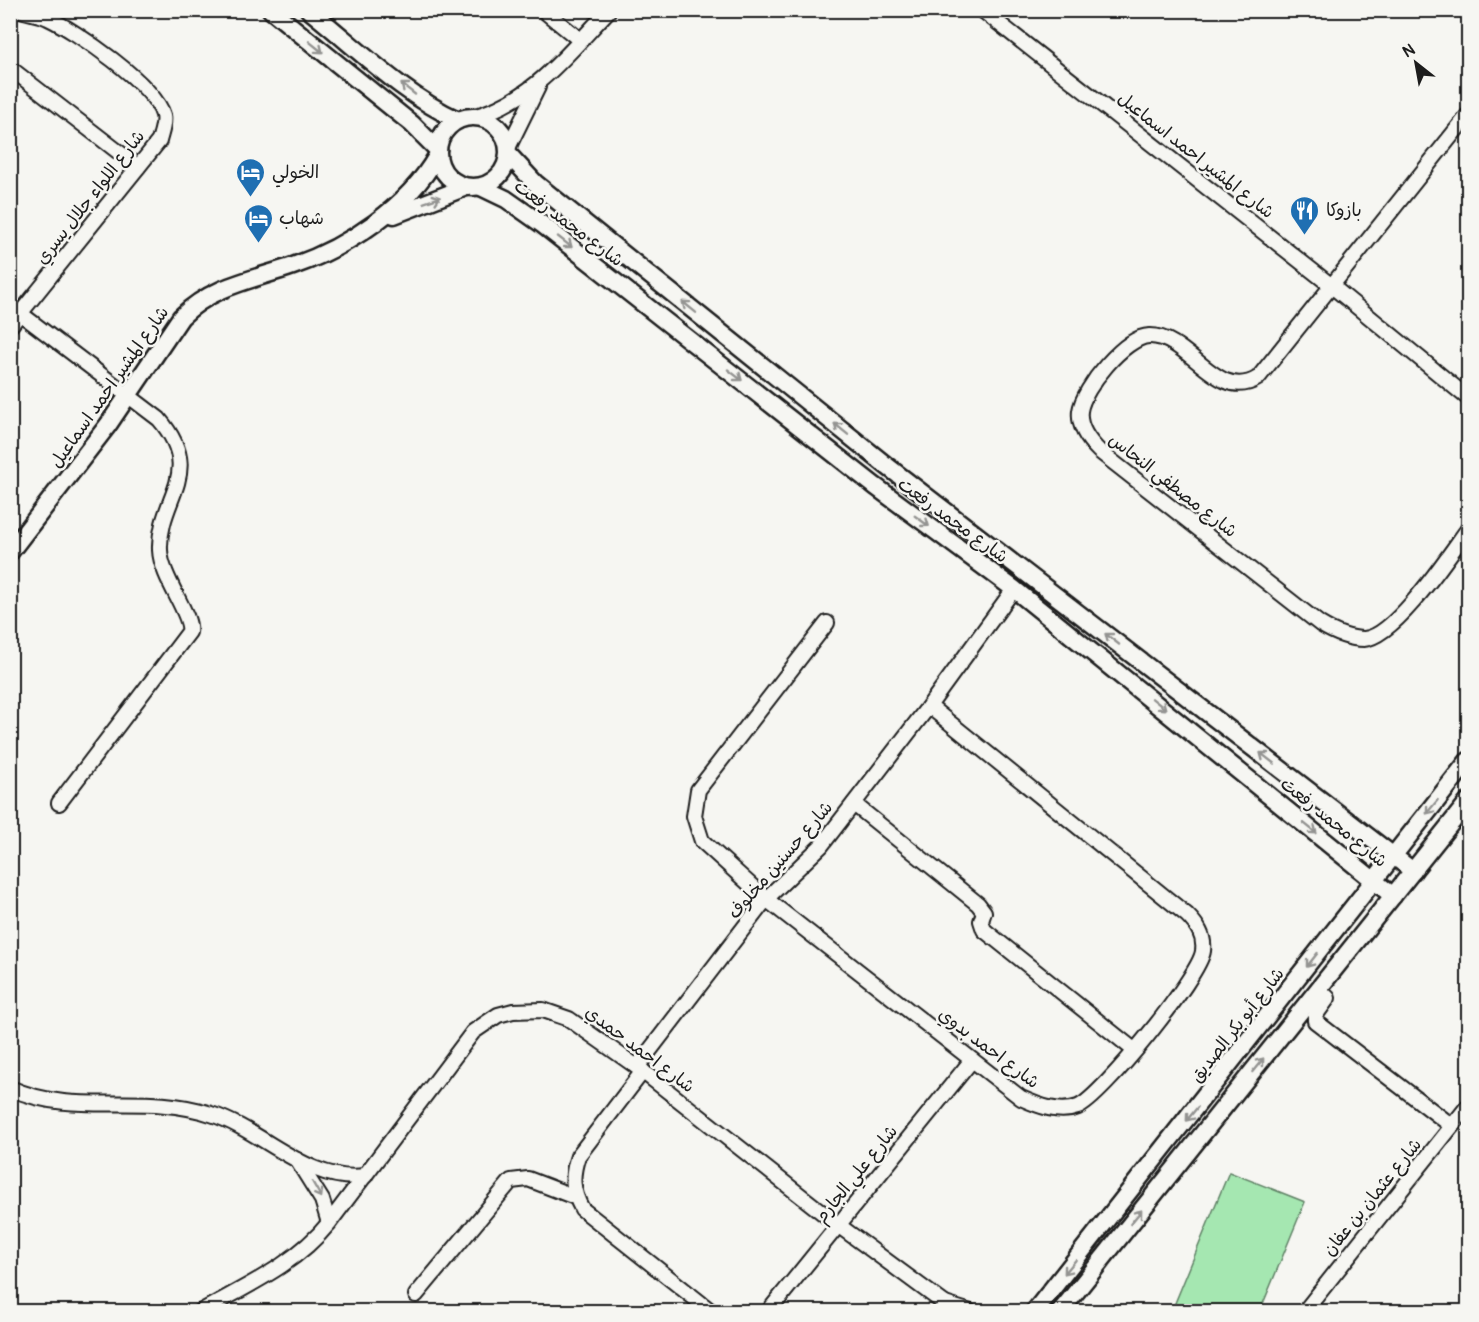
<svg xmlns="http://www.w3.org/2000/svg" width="1479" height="1322" font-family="Pangolin,'Playpen Sans Arabic',sans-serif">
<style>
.green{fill:#a5e7b1;stroke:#608266;stroke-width:1.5}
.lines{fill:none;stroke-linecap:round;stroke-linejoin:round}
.minor-casing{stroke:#1c1c1c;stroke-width:18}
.tertiary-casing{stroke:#1c1c1c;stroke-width:21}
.minor{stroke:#f6f6f2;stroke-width:14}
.tertiary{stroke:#f6f6f2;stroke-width:16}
.oneway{stroke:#949492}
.labels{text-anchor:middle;stroke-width:5;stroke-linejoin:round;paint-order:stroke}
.street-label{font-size:18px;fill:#1c1c1c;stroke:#f6f6f2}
.poi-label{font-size:18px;fill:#1c1c1c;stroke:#f6f6f2;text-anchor:start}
</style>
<rect width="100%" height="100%" fill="#f6f6f2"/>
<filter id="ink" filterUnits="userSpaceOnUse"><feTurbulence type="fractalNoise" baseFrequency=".0167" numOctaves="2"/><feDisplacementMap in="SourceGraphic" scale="12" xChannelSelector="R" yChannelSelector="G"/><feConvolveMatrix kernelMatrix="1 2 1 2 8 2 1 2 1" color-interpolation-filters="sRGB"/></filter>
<g filter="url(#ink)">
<polygon class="green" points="1229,1172 1305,1202 1260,1311 1183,1311 1173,1308"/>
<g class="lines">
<defs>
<g id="minor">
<polyline points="543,10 580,40"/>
<polyline points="982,10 1333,287 1468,398"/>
<polyline points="10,68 138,167"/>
<path d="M 1468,115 L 1258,378 C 1217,404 1189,335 1149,336 C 1125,337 1083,388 1080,411 C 1078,427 1089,441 1099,451 L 1320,624 C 1333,632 1348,639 1364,639 C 1395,637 1449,555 1468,529"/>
<path d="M 472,117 C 532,102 568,53 609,10"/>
<polyline points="508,148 538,87"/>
<path d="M 21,314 L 159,419 C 206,474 158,497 160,550 C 161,578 193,616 189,632 L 59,803"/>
<path d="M 10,326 L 159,141 C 161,133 165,124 163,115 C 154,84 76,31 48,18 C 40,14 30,13 21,10"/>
<path d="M 827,623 L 698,790 L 694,816 L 702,841 L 766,899 L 1021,1098 C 1039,1106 1059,1114 1078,1107 C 1101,1098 1200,976 1203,951 C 1205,936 1197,925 1187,915 L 929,706"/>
<polyline points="854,804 978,904 984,912 981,921 984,930 1134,1050"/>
<polyline points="1319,989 1328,998 1315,1016 1315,1021 1452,1126"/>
<polyline points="637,1067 766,899 821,846 929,706 1014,589"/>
<path d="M 643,1071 L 578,1156 C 571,1176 572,1191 582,1209 L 712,1312"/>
<path d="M 10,1088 C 77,1118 142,1091 211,1114 C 263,1130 308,1184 365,1176"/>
<polyline points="297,1160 322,1200 329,1223"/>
<polyline points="416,1295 511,1181 528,1179 575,1197"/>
<polyline points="945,1304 971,1312"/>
<path d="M 200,1312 C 246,1286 295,1265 329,1223 L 473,1032 L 498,1015 L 513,1011 L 543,1010 L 569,1019 L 637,1067 L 838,1225 L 945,1304 L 950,1312"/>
<polyline points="768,1312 972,1060"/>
<polyline points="1304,1312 1468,1106"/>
</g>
<g id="tertiary">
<polyline points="271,10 412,124 438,150"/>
<path d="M 309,10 C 356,47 403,95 458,120"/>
<circle cx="473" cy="152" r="35"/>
<polyline points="509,155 535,183 887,466 1413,871"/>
<polyline points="481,187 506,199 543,225 875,486 1014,589 1393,896"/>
<polyline points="394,215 466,187"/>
<path d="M 10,552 L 108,425 L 181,317 C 212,286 252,280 293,266 C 348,247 408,207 437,156"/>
<polyline points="1034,1312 1468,761"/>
<polyline points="1060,1312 1468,802"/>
</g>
</defs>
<use href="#minor" class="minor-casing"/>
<use href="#tertiary" class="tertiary-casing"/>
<use href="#minor" class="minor"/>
<use href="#tertiary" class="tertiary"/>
</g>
<defs><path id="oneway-shaft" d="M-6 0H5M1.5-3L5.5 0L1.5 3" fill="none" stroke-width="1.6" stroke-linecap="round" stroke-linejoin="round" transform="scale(1.5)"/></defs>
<g class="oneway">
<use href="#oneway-shaft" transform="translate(316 47) rotate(39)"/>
<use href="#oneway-shaft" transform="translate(408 89) rotate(-142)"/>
<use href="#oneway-shaft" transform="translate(432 200) rotate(-19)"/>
<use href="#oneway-shaft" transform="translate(565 242) rotate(38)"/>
<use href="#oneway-shaft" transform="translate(689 307) rotate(-141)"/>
<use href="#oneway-shaft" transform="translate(735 375) rotate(38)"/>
<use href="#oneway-shaft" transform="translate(841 429) rotate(-141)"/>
<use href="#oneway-shaft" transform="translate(922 521) rotate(36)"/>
<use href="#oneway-shaft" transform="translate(1112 639) rotate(-142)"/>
<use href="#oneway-shaft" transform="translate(1159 704) rotate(39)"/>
<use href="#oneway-shaft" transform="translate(1267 758) rotate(-142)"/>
<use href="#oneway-shaft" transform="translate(1432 807) rotate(129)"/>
<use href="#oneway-shaft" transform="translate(1310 828) rotate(39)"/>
<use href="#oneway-shaft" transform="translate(1312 960) rotate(128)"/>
<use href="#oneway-shaft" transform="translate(1258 1065) rotate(-51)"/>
<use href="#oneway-shaft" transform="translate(1192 1114) rotate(129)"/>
<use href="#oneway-shaft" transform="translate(317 1190) rotate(60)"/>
<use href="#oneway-shaft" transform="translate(1136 1217) rotate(-51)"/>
<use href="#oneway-shaft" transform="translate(1070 1267) rotate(129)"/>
</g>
</g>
<defs>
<symbol id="hotel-pin" viewBox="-11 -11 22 30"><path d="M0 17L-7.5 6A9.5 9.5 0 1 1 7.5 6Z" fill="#1f6fb2" stroke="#f6f6f2"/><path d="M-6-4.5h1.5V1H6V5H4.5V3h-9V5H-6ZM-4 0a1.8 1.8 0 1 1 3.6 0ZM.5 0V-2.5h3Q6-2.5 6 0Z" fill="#fff"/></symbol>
<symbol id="restaurant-pin" viewBox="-11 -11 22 30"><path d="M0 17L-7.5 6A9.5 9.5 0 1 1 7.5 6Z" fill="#1f6fb2" stroke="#f6f6f2"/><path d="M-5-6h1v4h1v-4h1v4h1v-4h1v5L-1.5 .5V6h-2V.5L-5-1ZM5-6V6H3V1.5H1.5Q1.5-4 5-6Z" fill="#fff"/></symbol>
</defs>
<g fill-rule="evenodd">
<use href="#hotel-pin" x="234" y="156" width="33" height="45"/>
<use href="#restaurant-pin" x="1288" y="194" width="33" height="45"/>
<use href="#hotel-pin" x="242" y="202" width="33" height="45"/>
</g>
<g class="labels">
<g class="street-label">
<text transform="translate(1196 155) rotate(38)" y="6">شارع المشير احمد اسماعيل</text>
<text transform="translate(90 197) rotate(-52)" y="6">شارع اللواء جلال يسري</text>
<text transform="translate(569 223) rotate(37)" y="6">شارع محمد رفعت</text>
<text transform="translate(109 387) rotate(-55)" y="6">شارع المشير احمد اسماعيل</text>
<text transform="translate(1173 485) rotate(38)" y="6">شارع مصطفي النحاس</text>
<text transform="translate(953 520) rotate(36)" y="6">شارع محمد رفعت</text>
<text transform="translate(1334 822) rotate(39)" y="6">شارع محمد رفعت</text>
<text transform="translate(780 860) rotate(-49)" y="6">شارع حسنين مخلوف</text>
<text transform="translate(1237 1025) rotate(-52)" y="6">شارع أبو بكر الصديق</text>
<text transform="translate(989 1048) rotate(37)" y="6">شارع احمد بدوي</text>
<text transform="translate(640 1049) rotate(37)" y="6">شارع احمد حمدي</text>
<text transform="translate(856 1174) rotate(-51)" y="6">شارع علي الجارم</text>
<text transform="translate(1372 1197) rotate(-51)" y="6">شارع عثمان بن عفان</text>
</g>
<g class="poi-label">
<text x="272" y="178">الخولي</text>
<text x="1326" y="216">بازوكا</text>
<text x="279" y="224">شهاب</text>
</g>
</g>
<rect width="1479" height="1322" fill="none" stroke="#f6f6f2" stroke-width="36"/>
<rect x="18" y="18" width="1443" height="1286" fill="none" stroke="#1c1c1c" stroke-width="2" filter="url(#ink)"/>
<g transform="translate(1416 63) rotate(329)" stroke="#f6f6f2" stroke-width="4.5" paint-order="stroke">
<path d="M0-4.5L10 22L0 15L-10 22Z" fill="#1c1c1c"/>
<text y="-9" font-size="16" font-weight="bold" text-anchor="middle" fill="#1c1c1c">N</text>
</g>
</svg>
